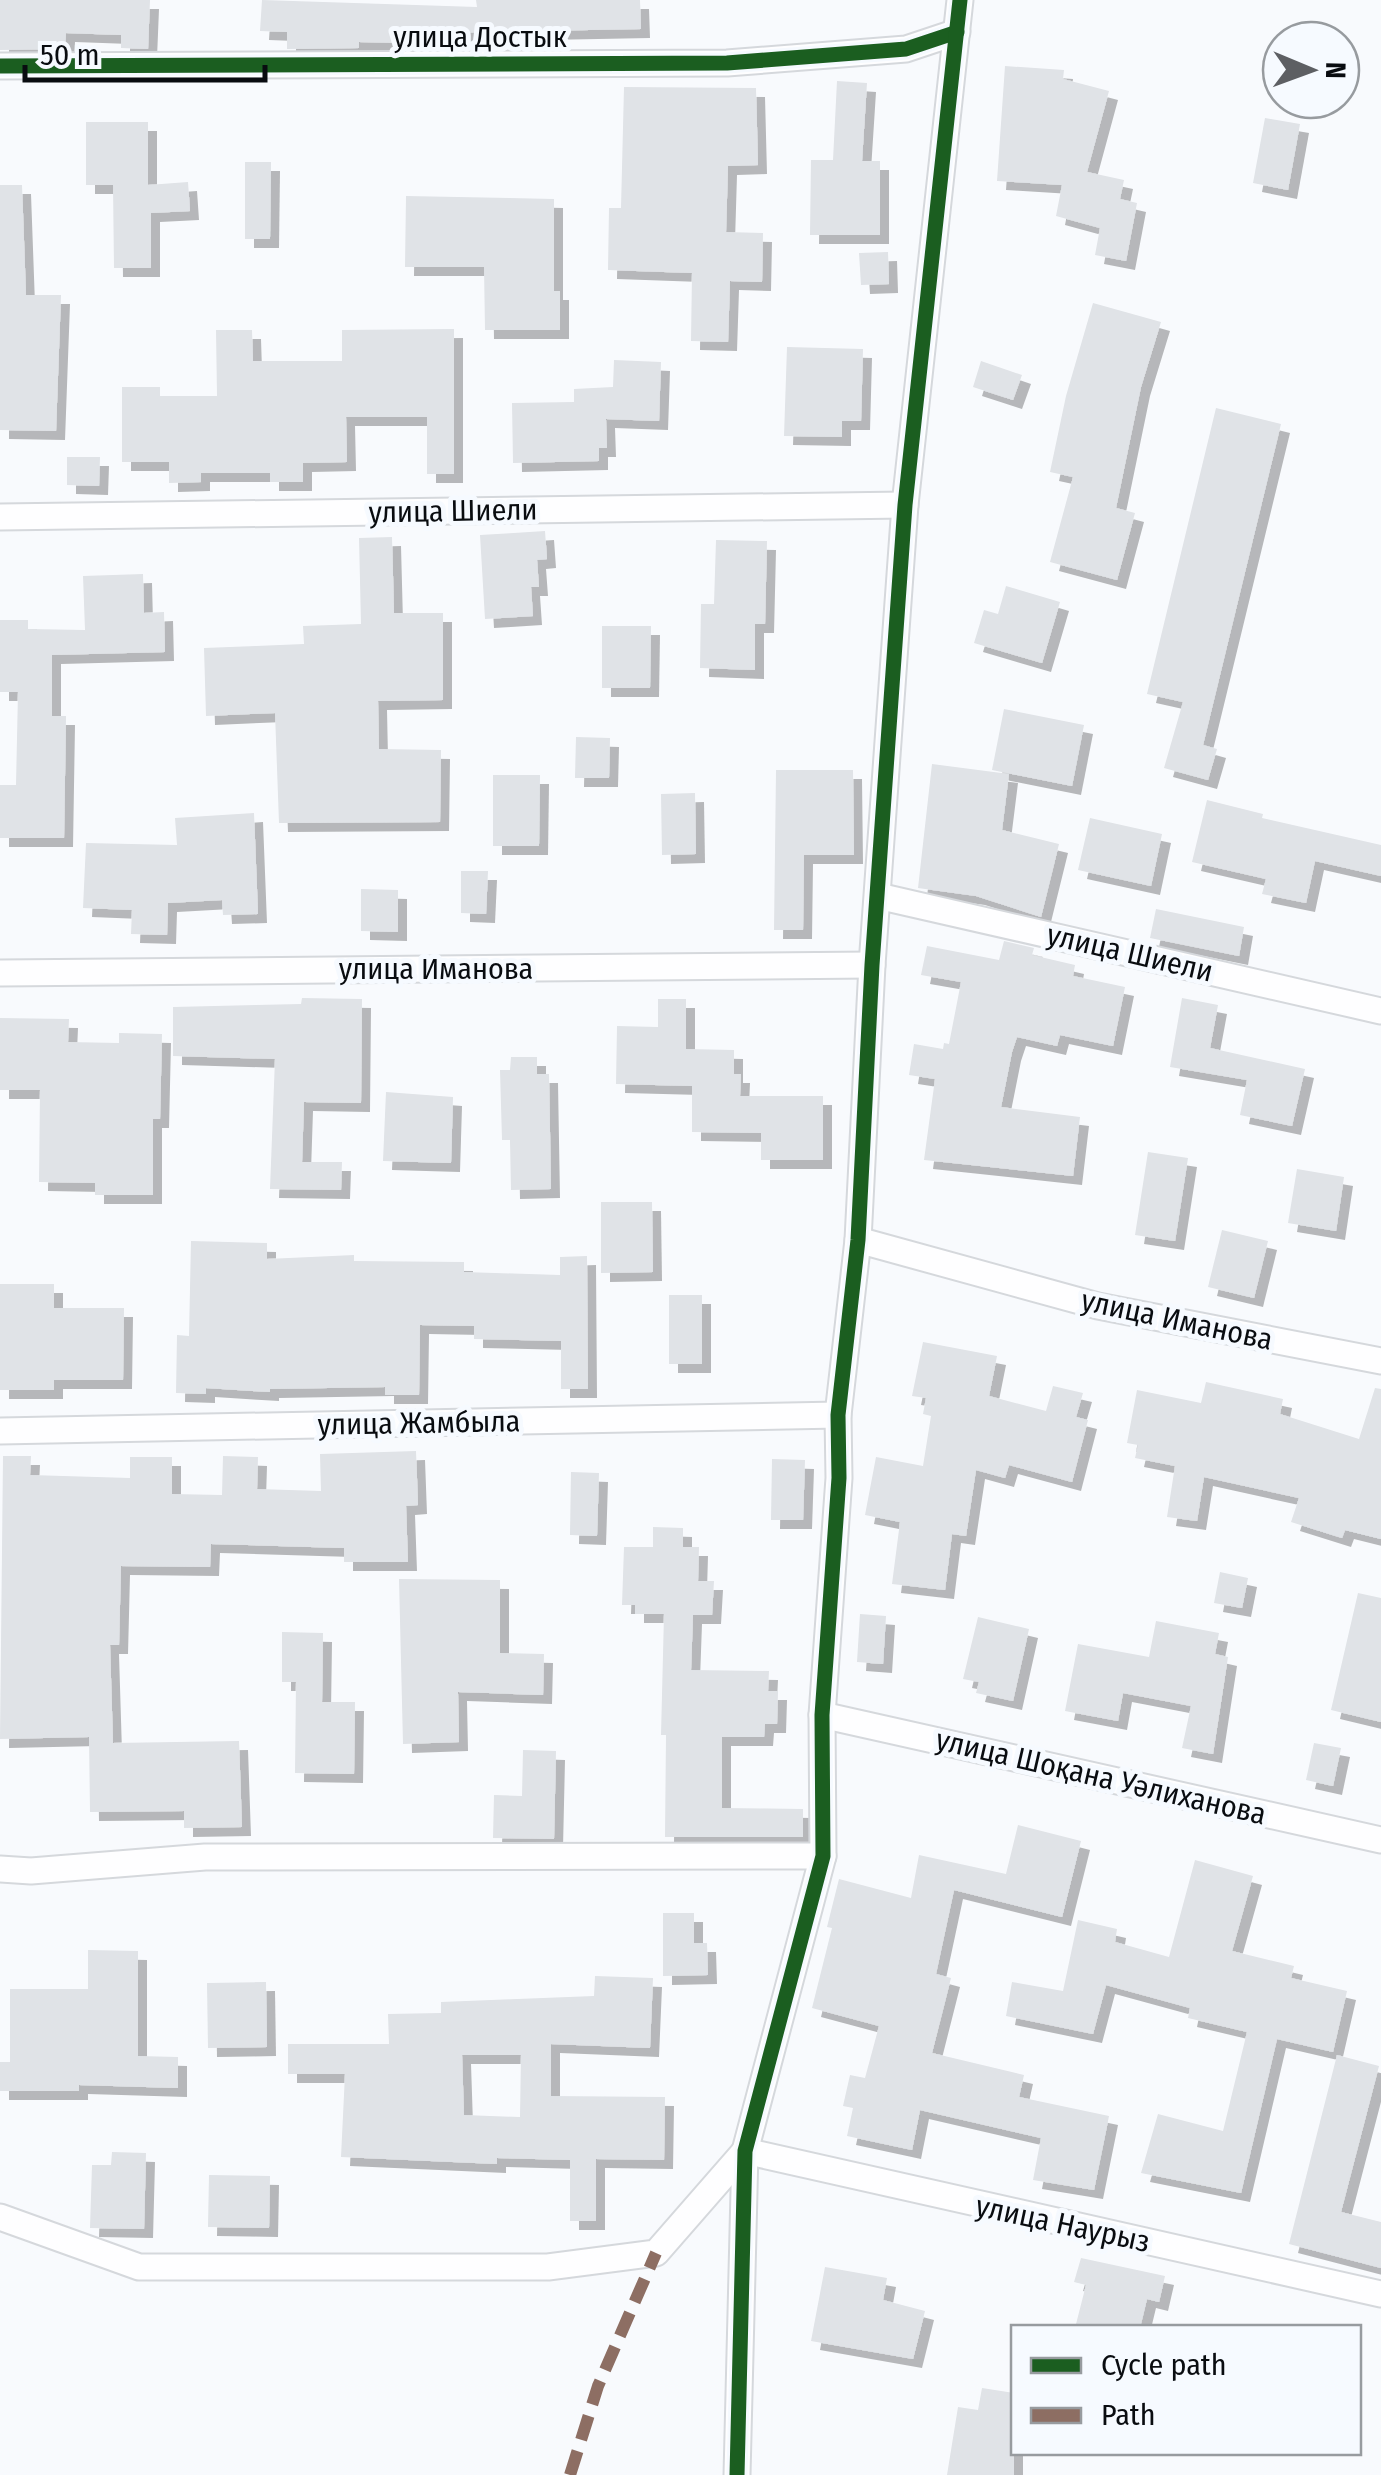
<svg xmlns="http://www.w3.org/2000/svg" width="1381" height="2475" font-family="'Fira Sans Condensed',sans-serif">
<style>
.building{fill:#e0e3e7;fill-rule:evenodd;filter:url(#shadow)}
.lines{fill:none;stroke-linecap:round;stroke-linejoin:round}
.street-casing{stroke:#d5d8dc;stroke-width:29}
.street{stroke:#fefeff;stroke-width:25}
.quiet{stroke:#8d6e63;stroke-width:12;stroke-dasharray:25 12;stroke-linecap:butt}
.cycleway-casing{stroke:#f6faff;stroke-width:21}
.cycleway{stroke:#1b5e20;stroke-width:15}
.labels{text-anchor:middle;stroke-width:10;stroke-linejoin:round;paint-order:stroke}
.street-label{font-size:30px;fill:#090c10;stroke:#f6faff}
</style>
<defs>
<filter id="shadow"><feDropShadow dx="9" dy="9" stdDeviation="0" flood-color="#0004"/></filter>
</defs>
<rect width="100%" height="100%" fill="#f8fafd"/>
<g class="building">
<polygon points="0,0 150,0 148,49 121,48 121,35 66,33 65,49 0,50"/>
<polygon points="262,0 477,7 476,0 640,0 641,29 442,33 441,44 359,42 359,48 287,49 287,32 260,31"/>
<polygon points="1005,66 1064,70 1063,79 1109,91 1087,172 1124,180 1120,199 1137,203 1126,261 1095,255 1100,228 1056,216 1062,185 997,181"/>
<polygon points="837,81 867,83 862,161 880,161 880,235 810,235 811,160 833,160"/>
<polygon points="624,87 756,88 758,165 728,166 726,232 763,233 762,282 730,281 728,342 691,341 692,273 608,270 609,208 621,208"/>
<polygon points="1265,118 1300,124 1288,190 1253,183"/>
<polygon points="86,122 148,122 148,185 188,182 190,211 151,213 151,268 114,268 113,185 86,185"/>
<polygon points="245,162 271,162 270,239 245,239"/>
<polygon points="0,185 22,185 26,295 61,295 56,431 0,430"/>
<polygon points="406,196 554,199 554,291 560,291 560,330 485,330 484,267 405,267"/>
<polygon points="888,252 889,284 861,285 859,253"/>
<polygon points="1093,303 1161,322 1141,387 1116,508 1135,513 1117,580 1050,562 1073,477 1050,472 1066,396"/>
<polygon points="454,329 454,474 427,474 427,417 346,417 347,462 303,463 303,482 270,482 270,473 201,473 201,482 169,483 169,462 122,462 122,387 160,387 160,396 217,396 216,330 252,330 253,361 342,361 342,330"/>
<polygon points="787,347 863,349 861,421 842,421 842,437 784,436"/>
<polygon points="614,360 661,362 659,421 606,419 607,448 599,448 599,461 513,463 512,403 574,402 574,389 613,387"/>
<polygon points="981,361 1022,375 1013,400 973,387"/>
<polygon points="1216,408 1281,424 1203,745 1217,749 1208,780 1164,768 1183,702 1147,694"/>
<polygon points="67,457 100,457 99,486 67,485"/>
<polygon points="545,531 547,559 537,560 539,587 531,587 533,616 485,619 480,535"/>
<polygon points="392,537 394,613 443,613 443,700 378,701 379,749 441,750 440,822 279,823 275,713 206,716 204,648 304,644 303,626 361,624 359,538"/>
<polygon points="716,540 767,541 765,624 755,624 755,670 700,668 701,604 714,604"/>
<polygon points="143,574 144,613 164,612 165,652 52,655 52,716 66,716 64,838 0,838 0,785 16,785 18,692 0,692 0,620 28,620 28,629 85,630 83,576"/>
<polygon points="1006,586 1060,602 1042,663 974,643 984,610 998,614"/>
<polygon points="602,626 651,626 650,688 602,688"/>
<polygon points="1004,709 1084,725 1072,786 992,770"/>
<polygon points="576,737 610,738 609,778 575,778"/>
<polygon points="932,764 1009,774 1002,830 1059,844 1041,917 976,896 918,888"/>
<polygon points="776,770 853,770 854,855 804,855 803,930 774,930"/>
<polygon points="493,775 540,775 539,846 493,846"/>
<polygon points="695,793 696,854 662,855 661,794"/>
<polygon points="1207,800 1263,814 1262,818 1381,845 1381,876 1315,861 1306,903 1262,894 1266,879 1192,862"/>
<polygon points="254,813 258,914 223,915 222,900 168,903 167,935 131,934 132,910 83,908 86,843 177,845 175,818"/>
<polygon points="1090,818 1162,834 1151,886 1078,870"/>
<polygon points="461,871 488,871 486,914 461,913"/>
<polygon points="361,889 398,890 398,932 361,931"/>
<polygon points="1156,909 1244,927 1239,956 1150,938"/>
<polygon points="1004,941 1034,948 1032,955 1075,965 1073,976 1125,987 1113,1046 1060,1035 1057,1046 1017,1037 1012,1052 1001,1107 1080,1117 1073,1176 924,1160 935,1079 909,1075 914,1044 943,1049 944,1043 949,1044 961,982 921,975 927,946 999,960"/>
<polygon points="302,998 362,999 361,1103 304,1102 302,1162 342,1162 341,1190 270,1189 275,1059 173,1056 173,1007 301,1004"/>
<polygon points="1182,998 1218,1005 1210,1048 1305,1069 1292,1126 1240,1115 1247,1080 1170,1067"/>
<polygon points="658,999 686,999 686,1049 734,1050 734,1074 741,1074 740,1096 823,1096 823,1160 761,1160 761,1133 692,1132 692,1086 616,1084 617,1026 658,1027"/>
<polygon points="0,1018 69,1019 68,1042 119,1043 119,1033 162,1034 160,1119 153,1119 153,1195 95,1195 95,1183 39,1182 40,1090 0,1090"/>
<polygon points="511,1057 537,1057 537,1074 549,1074 551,1189 511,1190 510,1140 502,1140 500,1070 510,1070"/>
<polygon points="386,1092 453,1097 451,1163 383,1161"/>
<polygon points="1148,1152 1188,1158 1175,1241 1135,1235"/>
<polygon points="1297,1169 1344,1177 1336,1231 1288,1223"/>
<polygon points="601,1202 652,1202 653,1272 601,1273"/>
<polygon points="1222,1230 1268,1241 1254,1298 1208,1287"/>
<polygon points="191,1241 267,1243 267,1259 354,1255 354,1261 464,1262 464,1272 560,1275 560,1257 587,1256 588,1389 561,1389 561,1341 474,1339 474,1326 420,1325 419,1395 385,1395 385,1387 270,1389 270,1392 206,1388 206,1394 176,1393 177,1335 189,1336"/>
<polygon points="0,1284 54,1284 54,1308 124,1308 123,1380 54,1380 54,1390 0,1390"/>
<rect x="669" y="1295" width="33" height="69"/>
<polygon points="923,1342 997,1356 989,1396 1046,1411 1053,1386 1083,1393 1076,1417 1088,1420 1072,1482 1009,1465 1005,1478 976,1470 966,1536 952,1534 945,1590 892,1584 900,1522 865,1515 876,1457 923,1466 931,1416 923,1414 926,1398 912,1396"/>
<polygon points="1206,1382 1283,1399 1280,1414 1359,1439 1375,1388 1381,1389 1381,1539 1345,1530 1342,1538 1291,1522 1299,1498 1204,1477 1197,1521 1167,1517 1175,1466 1135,1458 1138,1445 1127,1443 1137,1390 1201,1403"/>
<polygon points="416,1451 418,1505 406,1506 408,1562 344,1562 344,1548 211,1544 210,1567 121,1566 119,1645 110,1645 113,1743 239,1741 242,1827 184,1828 184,1811 90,1812 89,1737 0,1739 3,1456 31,1456 30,1475 130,1478 130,1457 172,1457 172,1494 222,1495 223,1456 258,1457 257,1489 321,1491 320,1454"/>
<polygon points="772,1459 805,1460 803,1520 771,1520"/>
<polygon points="571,1472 599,1473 597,1536 570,1535"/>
<polygon points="653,1527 683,1528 683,1547 699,1547 698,1581 714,1581 712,1615 693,1615 691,1670 769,1671 768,1691 778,1691 777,1724 765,1724 764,1737 722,1737 722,1808 803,1809 803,1837 665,1837 666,1735 661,1735 664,1614 635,1614 635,1605 622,1605 624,1547 653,1547"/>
<polygon points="1220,1572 1248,1578 1242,1608 1214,1603"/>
<polygon points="399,1579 500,1580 500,1653 544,1654 543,1695 458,1692 459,1742 403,1744"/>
<polygon points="1358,1593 1381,1598 1381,1722 1331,1710"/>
<polygon points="860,1614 886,1616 883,1664 857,1662"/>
<polygon points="978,1617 1029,1629 1013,1701 976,1693 979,1682 963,1679"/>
<polygon points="1156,1621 1219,1633 1215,1654 1228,1657 1213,1754 1182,1748 1191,1706 1123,1693 1118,1721 1065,1711 1078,1644 1149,1657"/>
<polygon points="282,1632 323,1633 322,1702 355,1702 354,1774 295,1773 296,1682 282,1682"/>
<polygon points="1314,1743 1341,1748 1333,1786 1306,1780"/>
<polygon points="523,1750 556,1751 554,1839 493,1838 494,1795 522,1796"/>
<polygon points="1018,1825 1081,1841 1062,1917 954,1890 936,1974 951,1978 932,2053 1024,2075 1019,2097 1109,2116 1094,2190 1033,2180 1041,2138 920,2110 912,2150 847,2136 853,2108 843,2106 850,2075 865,2078 879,2026 812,2008 832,1928 827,1927 839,1879 911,1898 919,1855 1006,1874"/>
<polygon points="1195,1860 1253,1876 1232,1951 1294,1966 1291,1978 1347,1991 1333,2052 1277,2039 1241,2193 1141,2173 1158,2114 1223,2131 1247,2032 1188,2018 1190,2008 1106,1985 1093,2034 1006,2016 1012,1982 1063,1991 1078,1920 1117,1929 1115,1942 1169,1957"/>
<polygon points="663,1913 694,1913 694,1943 707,1943 708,1975 663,1976"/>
<polygon points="88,1950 138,1951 138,2056 178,2057 178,2088 79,2085 79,2091 0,2091 0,2062 10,2062 10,1989 88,1989"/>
<path d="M 595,1976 L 653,1978 L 650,2048 L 551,2044 L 551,2096 L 665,2097 L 664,2160 L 596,2159 L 596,2221 L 570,2221 L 570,2160 L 497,2158 L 497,2164 L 341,2157 L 345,2074 L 288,2074 L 288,2044 L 389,2044 L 388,2014 L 441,2013 L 441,2002 L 594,1996 ZM 462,2055 L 521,2055 L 520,2117 L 464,2115 Z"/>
<polygon points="266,1982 267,2047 208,2048 207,1983"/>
<polygon points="1337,2055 1379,2066 1341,2212 1381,2222 1381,2268 1289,2244"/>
<polygon points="112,2152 146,2153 144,2229 90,2228 92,2165 111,2165"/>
<polygon points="209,2175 270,2176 269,2228 208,2227"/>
<polygon points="1081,2258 1165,2276 1159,2302 1147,2299 1140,2328 1075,2328 1086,2285 1074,2282"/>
<polygon points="825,2267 887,2278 883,2300 925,2311 913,2359 811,2341"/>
<polygon points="982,2388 1014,2393 1014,2475 947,2475 958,2407 978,2410"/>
</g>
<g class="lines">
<defs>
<g id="street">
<polyline points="0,66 727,63 906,49 957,32"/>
<polyline points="0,517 905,505"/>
<polyline points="878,896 1381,1011"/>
<polyline points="0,973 872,965"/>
<polyline points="858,1240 1098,1306 1381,1361"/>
<polyline points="0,1431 838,1415"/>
<polyline points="822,1715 1381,1840"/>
<polyline points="0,1869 31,1871 205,1857 823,1856"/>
<polyline points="745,2151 1381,2294"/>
<polyline points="0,2217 139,2267 548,2267 656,2253 745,2151"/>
<polyline points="737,2475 745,2151 823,1856 822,1715 839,1478 838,1415 858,1240 872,965 905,505 960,0"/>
</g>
</defs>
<use href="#street" class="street-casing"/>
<use href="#street" class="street"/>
<polyline class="quiet" points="570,2475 598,2386 656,2253"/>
<defs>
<g id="cycleway">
<polyline points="0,66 727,63 906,49 957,32"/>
<polyline points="737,2475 745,2151 823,1856 822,1715 839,1478 838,1415 858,1240 872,965 905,505 960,0"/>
</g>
</defs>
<use href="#cycleway" class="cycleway-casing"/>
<use href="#cycleway" class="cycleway"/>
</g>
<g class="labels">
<g class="street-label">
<text x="480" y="47">улица Достык</text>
<text transform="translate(453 511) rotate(-1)" y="10">улица Шиели</text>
<text transform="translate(1130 953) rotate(13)" y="10">улица Шиели</text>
<text x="436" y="979">улица Иманова</text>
<text transform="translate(1177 1320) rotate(12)" y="10">улица Иманова</text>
<text transform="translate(419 1423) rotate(-1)" y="10">улица Жамбыла</text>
<text transform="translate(1101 1777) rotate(13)" y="10">улица Шоқана Уәлиханова</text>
<text transform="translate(1063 2224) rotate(12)" y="10">улица Наурыз</text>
</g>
</g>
<rect x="1011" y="2325" width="350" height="130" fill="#f6faff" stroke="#979b9f" stroke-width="2.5"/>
<rect x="1031" y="2358" width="50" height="15" fill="#1b5e20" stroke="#979b9f" stroke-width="2.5"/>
<text x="1101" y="2375" font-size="30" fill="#090c10">Cycle path</text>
<rect x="1031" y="2408" width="50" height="15" fill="#8d6e63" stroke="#979b9f" stroke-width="2.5"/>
<text x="1101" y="2425" font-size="30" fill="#090c10">Path</text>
<g transform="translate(1311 70) rotate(91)"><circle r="48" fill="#f6faff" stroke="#979b9f" stroke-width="2.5"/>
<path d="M0-8L18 38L0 25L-18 38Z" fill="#5d5f63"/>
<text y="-15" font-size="28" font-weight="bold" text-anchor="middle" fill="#090c10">N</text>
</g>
<path d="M25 65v15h240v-15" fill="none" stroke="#090c10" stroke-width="5"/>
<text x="40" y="65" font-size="30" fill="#090c10" stroke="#f6faff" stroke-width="8" paint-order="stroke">50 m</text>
</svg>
